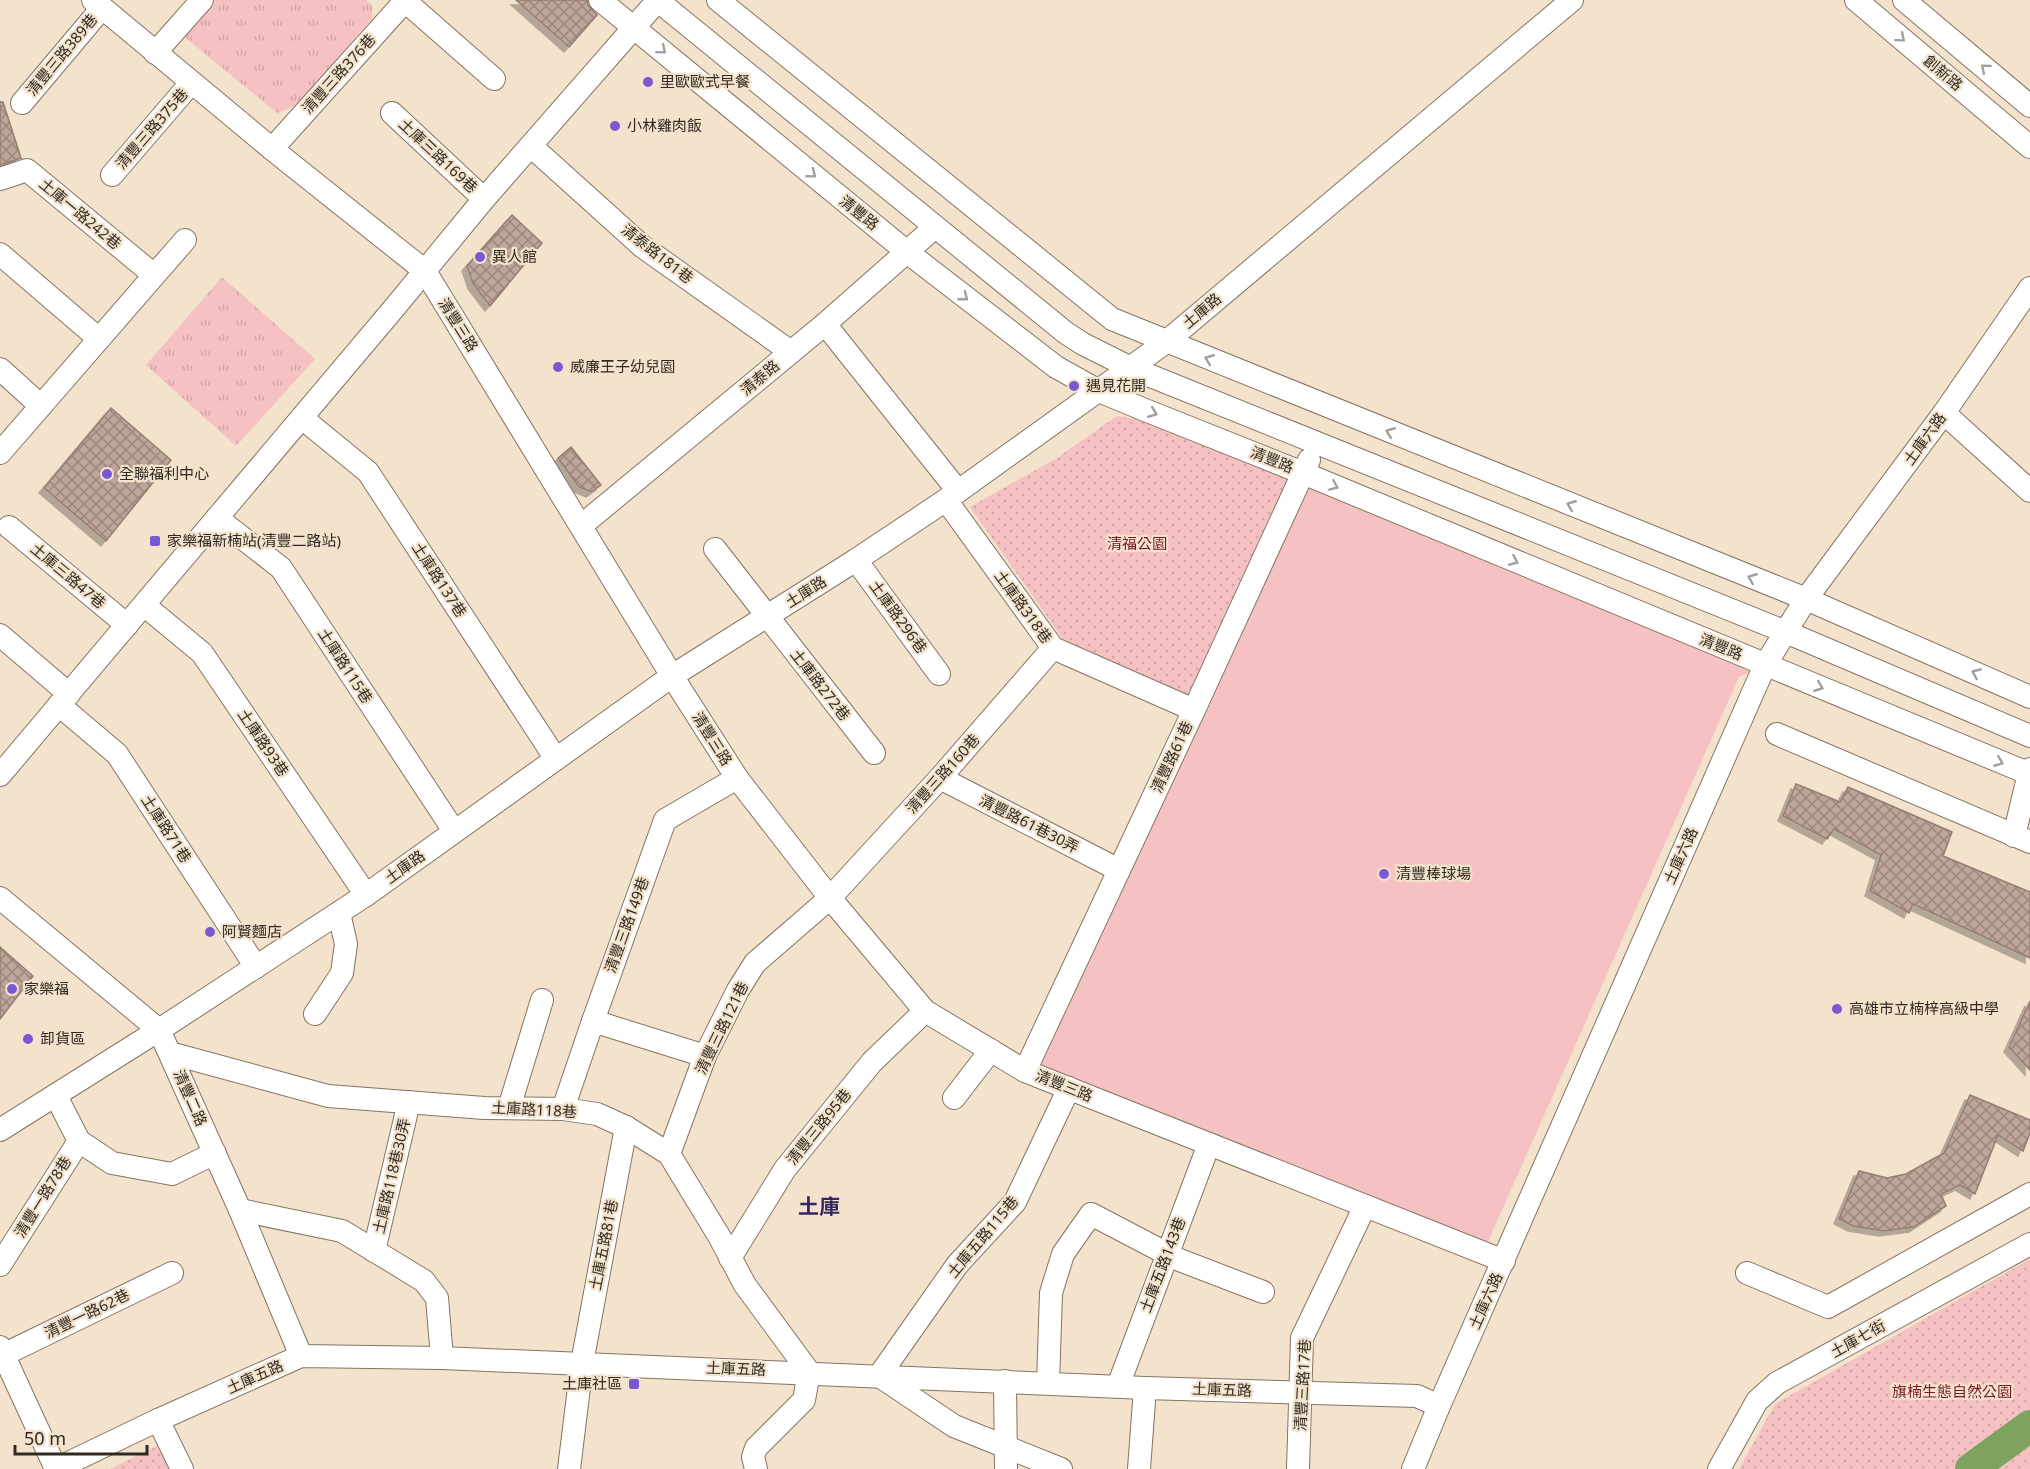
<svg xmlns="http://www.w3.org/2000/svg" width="2030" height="1469" font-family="'Noto Sans','Noto Sans TC',sans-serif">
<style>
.grass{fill:url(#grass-tufts)}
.park{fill:url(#park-dots)}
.garden{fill:#f5c1c2}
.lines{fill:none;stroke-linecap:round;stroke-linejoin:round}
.river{stroke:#80a25f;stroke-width:32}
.building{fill:url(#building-cross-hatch);stroke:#957d72;stroke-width:1.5;filter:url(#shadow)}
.minor-casing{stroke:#847562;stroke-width:24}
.minor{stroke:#fff;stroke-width:22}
.oneway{stroke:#a29f9c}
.poi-dot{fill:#7958d2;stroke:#f3e2cc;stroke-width:2}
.labels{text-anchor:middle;stroke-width:4.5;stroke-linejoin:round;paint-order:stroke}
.street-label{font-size:15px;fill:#312a22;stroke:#f3e2cc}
.poi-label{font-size:15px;fill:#312a22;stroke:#f3e2cc;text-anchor:start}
.park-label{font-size:15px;fill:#781728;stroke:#f3e2cc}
.district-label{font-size:21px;font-weight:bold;fill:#352661;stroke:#f3e2cc}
</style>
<defs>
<pattern id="grass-tufts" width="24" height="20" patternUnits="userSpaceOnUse" patternTransform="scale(1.5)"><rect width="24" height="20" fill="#f5c1c2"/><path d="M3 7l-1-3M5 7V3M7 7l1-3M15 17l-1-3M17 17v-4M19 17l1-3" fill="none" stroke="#d2a6a6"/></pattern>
<pattern id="park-dots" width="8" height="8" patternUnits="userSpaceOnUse" patternTransform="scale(1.5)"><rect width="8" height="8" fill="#f5c1c2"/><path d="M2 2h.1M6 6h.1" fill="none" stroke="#d2a6a6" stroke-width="1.8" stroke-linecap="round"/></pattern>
<pattern id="building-cross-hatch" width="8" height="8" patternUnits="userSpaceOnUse" patternTransform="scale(1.5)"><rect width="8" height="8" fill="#bea599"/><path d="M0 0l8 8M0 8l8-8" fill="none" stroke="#9b877c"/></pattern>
<filter id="shadow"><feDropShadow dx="-5" dy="5" stdDeviation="0" flood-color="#0004"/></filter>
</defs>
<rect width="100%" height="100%" fill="#f3e2cc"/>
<g class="grass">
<polygon points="212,0 366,0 372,5 372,18 299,104 277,113 182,35"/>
<polygon points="222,277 315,359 236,446 146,365"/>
</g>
<g class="park">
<polygon points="1117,416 1140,420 1160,429 1303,473 1189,696 1063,639 970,507 1057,458"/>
<polygon points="2030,1259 2030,1469 1739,1469 1775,1404"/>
<polygon points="163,1443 174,1469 110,1469"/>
</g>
<polygon class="garden" points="1303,473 1765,665 1739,677 1486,1246 1025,1071"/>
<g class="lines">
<polyline class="river" points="1971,1469 2030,1426"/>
</g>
<g class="building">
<polygon points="516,0 587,0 588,5 597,15 569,47"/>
<polygon points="0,102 3,102 21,158 0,165"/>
<polygon points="512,215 542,243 490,306 473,284 467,266"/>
<polygon points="111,408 171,460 106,541 44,488"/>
<polygon points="571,447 601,485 591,492 579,487 558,458"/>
<polygon points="1796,784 1840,802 1848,787 1952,832 1943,856 2030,892 2030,958 1913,904 1909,913 1870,891 1881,855 1834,829 1827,839 1783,816"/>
<polygon points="0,947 33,976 0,1019"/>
<polygon points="2030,1001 2030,1070 2009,1047"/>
<polygon points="1970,1095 2030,1120 2030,1133 2023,1151 1998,1135 1975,1194 1960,1185 1941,1194 1946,1206 1914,1227 1884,1231 1853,1226 1839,1219 1859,1171 1887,1178 1906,1174 1944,1153"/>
</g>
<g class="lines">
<defs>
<g id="minor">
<polyline points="93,0 272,149 425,271 672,676 737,778 830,898 925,1011 1025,1071 1504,1261"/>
<polyline points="600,0 907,252 1056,367 1099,391 1140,408 1303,473 2030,774"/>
<polyline points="657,0 1066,333 1083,344 1131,368 1786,632 2030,736"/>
<polyline points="718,0 1112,319 1806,599 2030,697"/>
<polyline points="1856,0 2030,147"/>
<polyline points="1904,0 2030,106"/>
<polyline points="405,1 494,79"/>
<polyline points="155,53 202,0"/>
<polyline points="22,103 102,8"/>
<polyline points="392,113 484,199"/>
<polyline points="531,146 643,247 791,352"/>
<polyline points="272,149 406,0"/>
<polyline points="112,175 191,83"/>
<polyline points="0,179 27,170 154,275"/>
<polyline points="0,254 99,339"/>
<polyline points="825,324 958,491"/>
<polyline points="0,369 41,406"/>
<polyline points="1944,413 2030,491"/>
<polyline points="302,418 368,472 556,759"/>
<polyline points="0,453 185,240"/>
<polyline points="946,500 1053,648 1194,710"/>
<polyline points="217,518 281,568 454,831"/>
<polyline points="582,525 825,324 935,227"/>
<polyline points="9,527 127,625"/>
<polyline points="715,549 874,753"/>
<polyline points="856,560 939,674"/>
<polyline points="144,605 202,653 366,895"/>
<polyline points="0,635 69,694"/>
<polyline points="59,705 117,754 256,967"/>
<polyline points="1777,734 2030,842"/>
<polyline points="0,775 395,307 484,199 658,0"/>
<polyline points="940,778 1119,870"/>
<polyline points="2014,836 2030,769"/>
<polyline points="0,898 159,1030 240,1210 301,1356"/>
<polyline points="315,1014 342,973 346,944 339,913"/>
<polyline points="593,1021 705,1056"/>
<polyline points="170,1053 328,1096 484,1108 563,1109 597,1114 626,1127 669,1154 719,1236 745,1285 809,1372"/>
<polyline points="1025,1071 1194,710 1309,460"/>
<polyline points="954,1098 991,1050"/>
<polyline points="509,1108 542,1000"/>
<polyline points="563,1109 593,1021 665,820 737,778"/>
<polyline points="0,1130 159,1030 366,895 672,676 856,560 946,500 1166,342 1572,0"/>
<polyline points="79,1141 112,1163 172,1174 215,1153"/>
<polyline points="669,1154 705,1056 738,990 755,963 830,898 940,778 1053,648"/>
<polyline points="240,1210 342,1231 424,1281 437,1298 442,1358"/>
<polyline points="374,1251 409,1102"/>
<polyline points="730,1258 785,1169 872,1062 925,1011"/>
<polyline points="0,1265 79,1141 56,1096"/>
<polyline points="1747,1273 1828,1307 2030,1194"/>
<polyline points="0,1347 56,1469"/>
<polyline points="3,1355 172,1273"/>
<polyline points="879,1376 957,1265 1015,1202 1069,1088"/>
<polyline points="881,1377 954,1426 1061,1469"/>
<polyline points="1005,1381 1006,1469"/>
<polyline points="1048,1383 1051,1293 1063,1254 1091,1214 1177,1259 1263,1292"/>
<polyline points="1118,1386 1209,1144"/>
<polyline points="158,1420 182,1469"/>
<polyline points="56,1469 158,1420 301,1356 442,1358 1145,1388 1417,1396 1439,1406"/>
<polyline points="569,1469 582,1363 626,1127"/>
<polyline points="756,1469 753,1457 756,1448 804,1400 809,1372"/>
<polyline points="1139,1469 1145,1388"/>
<polyline points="1298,1469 1302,1338 1365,1206"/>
<polyline points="1413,1469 1439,1406 1765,665 1806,599 1944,413 2030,288"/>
<polyline points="1719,1469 1757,1401 1777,1383 2030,1244"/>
</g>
</defs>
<use href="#minor" class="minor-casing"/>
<use href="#minor" class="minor"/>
</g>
<defs><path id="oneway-chevron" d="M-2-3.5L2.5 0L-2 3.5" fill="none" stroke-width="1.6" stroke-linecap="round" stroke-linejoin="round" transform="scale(1.5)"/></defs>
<g class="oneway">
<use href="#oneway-chevron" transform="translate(1901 38) rotate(40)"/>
<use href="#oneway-chevron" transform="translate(662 50) rotate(40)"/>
<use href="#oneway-chevron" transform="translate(1985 68) rotate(-140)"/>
<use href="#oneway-chevron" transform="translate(812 174) rotate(39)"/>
<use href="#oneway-chevron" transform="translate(964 297) rotate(38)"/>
<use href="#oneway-chevron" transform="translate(1209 359) rotate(-158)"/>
<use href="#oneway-chevron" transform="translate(1153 413) rotate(22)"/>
<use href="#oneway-chevron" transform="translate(1390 432) rotate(-158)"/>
<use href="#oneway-chevron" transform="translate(1334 486) rotate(23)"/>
<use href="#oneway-chevron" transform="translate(1571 505) rotate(-158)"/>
<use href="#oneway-chevron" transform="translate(1514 561) rotate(23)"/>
<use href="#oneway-chevron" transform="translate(1752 578) rotate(-158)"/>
<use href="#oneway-chevron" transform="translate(1976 673) rotate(-157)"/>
<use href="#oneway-chevron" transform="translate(1819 687) rotate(22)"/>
<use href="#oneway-chevron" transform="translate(1999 762) rotate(22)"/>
</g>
<g class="poi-dot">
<circle cx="648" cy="82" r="6"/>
<circle cx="615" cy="126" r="6"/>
<circle cx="480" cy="257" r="6"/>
<circle cx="558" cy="367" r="6"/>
<circle cx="1074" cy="386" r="6"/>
<circle cx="107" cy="474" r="6"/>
<rect x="149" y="535" width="12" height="12" rx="3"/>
<circle cx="1384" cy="874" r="6"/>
<circle cx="210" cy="932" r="6"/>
<circle cx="12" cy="989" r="6"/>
<circle cx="1837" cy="1009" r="6"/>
<circle cx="28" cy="1039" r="6"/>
<rect x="628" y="1378" width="12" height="12" rx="3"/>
</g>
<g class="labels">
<g class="street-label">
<text transform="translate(62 55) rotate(-50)" y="5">清豐三路389巷</text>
<text transform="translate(1943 73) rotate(40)" y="5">創新路</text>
<text transform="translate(339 74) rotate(-48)" y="5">清豐三路376巷</text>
<text transform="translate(152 129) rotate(-49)" y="5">清豐三路375巷</text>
<text transform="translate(438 156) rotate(43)" y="5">土庫三路169巷</text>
<text transform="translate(859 213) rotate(39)" y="5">清豐路</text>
<text transform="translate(80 214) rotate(40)" y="5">土庫一路242巷</text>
<text transform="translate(657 254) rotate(38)" y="5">清泰路181巷</text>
<text transform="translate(1202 311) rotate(-40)" y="5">土庫路</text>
<text transform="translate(458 325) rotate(58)" y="5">清豐三路</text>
<text transform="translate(760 378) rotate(-40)" y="5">清泰路</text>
<text transform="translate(1925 439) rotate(-54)" y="5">土庫六路</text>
<text transform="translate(1272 460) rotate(22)" y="5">清豐路</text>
<text transform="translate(68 576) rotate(40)" y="5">土庫三路47巷</text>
<text transform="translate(439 580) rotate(57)" y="5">土庫路137巷</text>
<text transform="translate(806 592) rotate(-32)" y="5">土庫路</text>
<text transform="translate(1023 607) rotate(54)" y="5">土庫路318巷</text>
<text transform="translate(898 617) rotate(54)" y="5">土庫路296巷</text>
<text transform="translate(1721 647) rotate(22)" y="5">清豐路</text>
<text transform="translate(345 666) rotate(57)" y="5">土庫路115巷</text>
<text transform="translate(820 685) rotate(52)" y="5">土庫路272巷</text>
<text transform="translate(712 739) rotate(58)" y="5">清豐三路</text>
<text transform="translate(263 743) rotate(56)" y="5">土庫路93巷</text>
<text transform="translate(1172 757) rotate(-65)" y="5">清豐路61巷</text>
<text transform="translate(943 774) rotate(-48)" y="5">清豐三路160巷</text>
<text transform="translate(1029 824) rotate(27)" y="5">清豐路61巷30弄</text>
<text transform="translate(166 829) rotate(57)" y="5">土庫路71巷</text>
<text transform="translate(1681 856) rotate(-66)" y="5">土庫六路</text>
<text transform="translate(405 867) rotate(-36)" y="5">土庫路</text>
<text transform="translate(627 925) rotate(-70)" y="5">清豐三路149巷</text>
<text transform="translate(722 1028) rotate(-64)" y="5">清豐三路121巷</text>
<text transform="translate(1064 1086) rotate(22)" y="5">清豐三路</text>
<text transform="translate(190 1098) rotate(66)" y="5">清豐二路</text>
<text transform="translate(534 1110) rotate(3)" y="5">土庫路118巷</text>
<text transform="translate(819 1127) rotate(-51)" y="5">清豐三路95巷</text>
<text transform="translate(392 1176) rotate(-77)" y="5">土庫路118巷30弄</text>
<text transform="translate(43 1197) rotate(-58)" y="5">清豐一路78巷</text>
<text transform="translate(983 1237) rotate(-50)" y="5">土庫五路115巷</text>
<text transform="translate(604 1245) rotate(-79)" y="5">土庫五路81巷</text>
<text transform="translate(1163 1265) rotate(-69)" y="5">土庫五路143巷</text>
<text transform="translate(1486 1301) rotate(-66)" y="5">土庫六路</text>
<text transform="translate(87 1314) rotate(-26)" y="5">清豐一路62巷</text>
<text transform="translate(1858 1339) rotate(-29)" y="5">土庫七街</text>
<text transform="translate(736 1369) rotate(2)" y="5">土庫五路</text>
<text transform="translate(255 1377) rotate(-24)" y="5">土庫五路</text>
<text transform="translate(1303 1385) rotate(-87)" y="5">清豐三路17巷</text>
<text transform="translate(1222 1390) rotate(2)" y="5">土庫五路</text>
</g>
<g class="poi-label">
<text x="660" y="87">里歐歐式早餐</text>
<text x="627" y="131">小林雞肉飯</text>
<text x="492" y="262">異人館</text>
<text x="570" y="372">威廉王子幼兒園</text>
<text x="1086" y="391">遇見花開</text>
<text x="119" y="479">全聯福利中心</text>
<text x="167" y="546">家樂福新楠站(清豐二路站)</text>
<text x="1396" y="879">清豐棒球場</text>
<text x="222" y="937">阿賢麵店</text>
<text x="24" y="994">家樂福</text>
<text x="1849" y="1014">高雄市立楠梓高級中學</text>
<text x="40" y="1044">卸貨區</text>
<text x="622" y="1389" text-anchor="end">土庫社區</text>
</g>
<g class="park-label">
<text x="1137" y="549">清福公園</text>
<text x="1952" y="1397">旗楠生態自然公園</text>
</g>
<g class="district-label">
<text x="819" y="1214">土庫</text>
</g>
</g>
<path d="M15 1445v9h132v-9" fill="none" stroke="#312a22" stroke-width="3"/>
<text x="24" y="1445" font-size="18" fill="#312a22" stroke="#f3e2cc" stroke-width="4.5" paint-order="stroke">50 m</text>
</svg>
